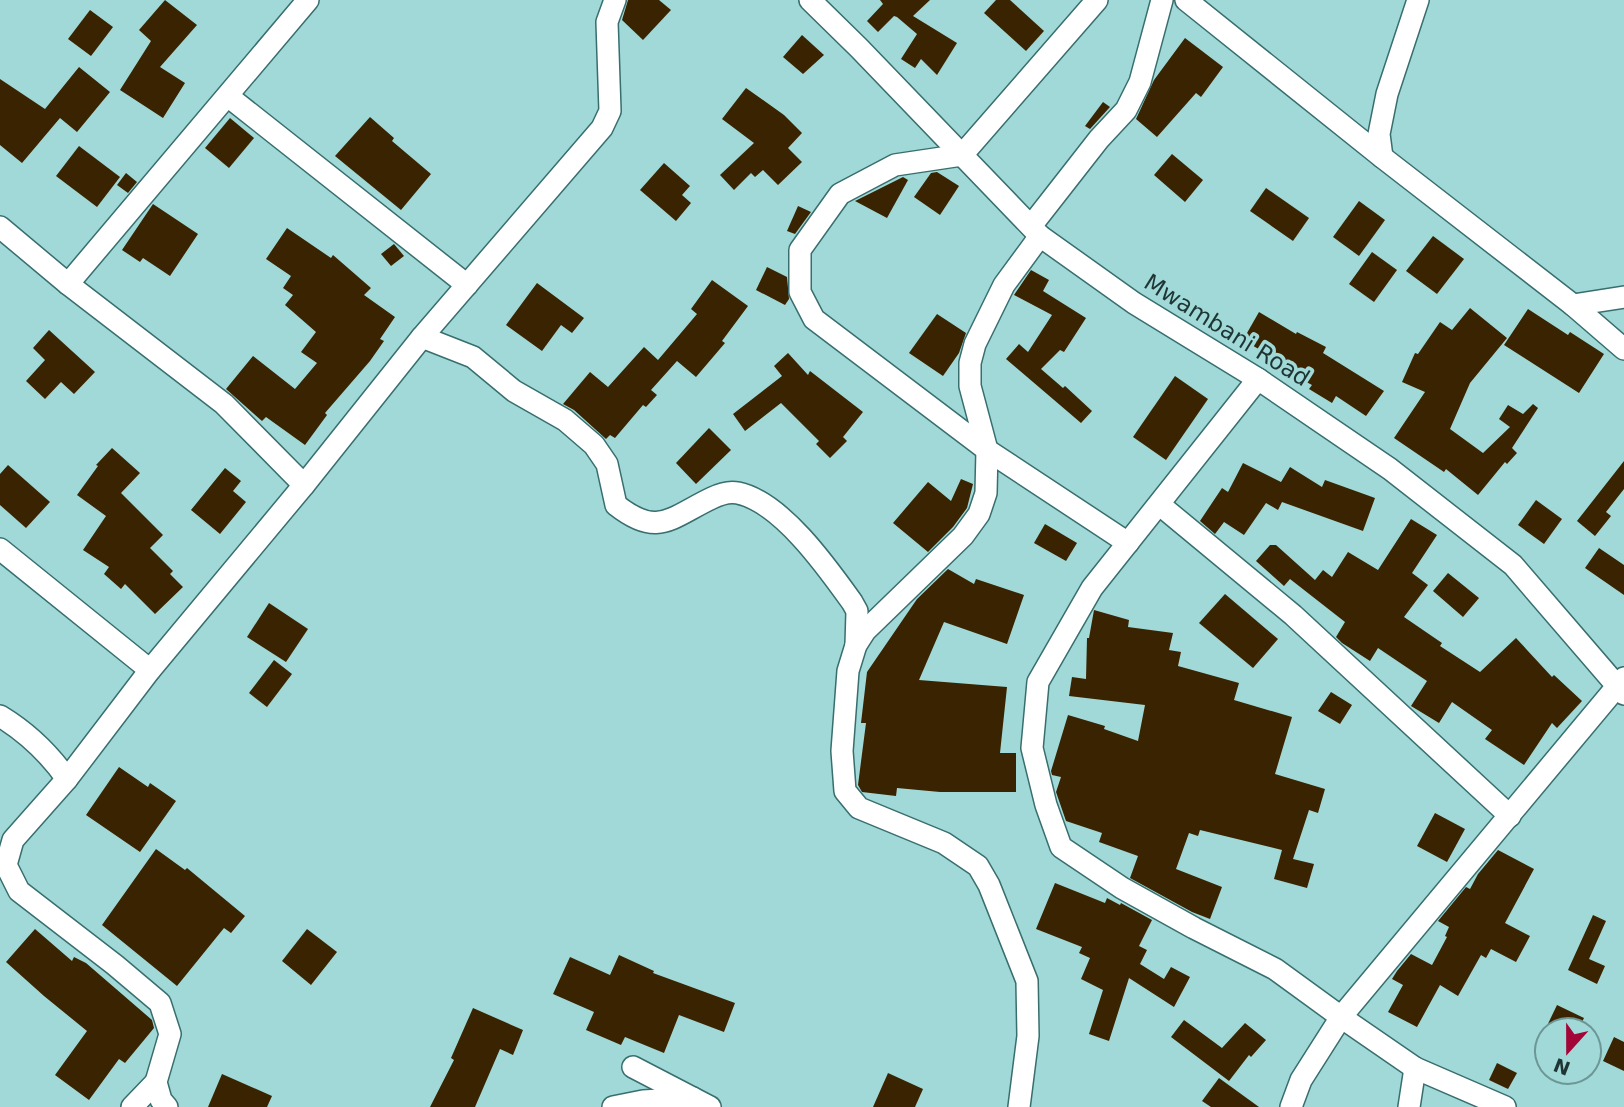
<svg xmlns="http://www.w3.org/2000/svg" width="1624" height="1107" font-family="'DejaVu Sans',sans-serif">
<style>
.building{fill:#3a2300}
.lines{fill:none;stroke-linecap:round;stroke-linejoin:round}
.minor-casing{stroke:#386e6e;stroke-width:24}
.minor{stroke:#fff;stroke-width:21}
.labels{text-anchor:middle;stroke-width:7;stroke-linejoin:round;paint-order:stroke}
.street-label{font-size:23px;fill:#1e3534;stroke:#a0d9d7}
</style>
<rect width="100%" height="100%" fill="#a0d9d7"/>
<g class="building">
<polygon points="165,0 197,25 160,67 185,83 163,118 120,90 151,41 139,30"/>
<polygon points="628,0 659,0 671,10 643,40 622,20"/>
<polygon points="880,0 930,0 913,16 957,43 937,75 921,59 915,68 901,59 917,34 897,17 894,16 878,32 867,21 883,4"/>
<polygon points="996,0 1010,0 1044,31 1026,51 984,13"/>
<polygon points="90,10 113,27 91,56 68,39"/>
<polygon points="802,35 824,55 803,74 783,57"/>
<polygon points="1185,38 1223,67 1201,97 1196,93 1157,137 1136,119 1154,80"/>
<polygon points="79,67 110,92 77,132 60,118 22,163 0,145 0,79 45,109"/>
<polygon points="746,88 784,115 802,133 788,148 802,162 778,185 763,170 755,177 751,173 734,190 720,175 754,143 722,119"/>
<polygon points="1103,102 1110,107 1090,129 1085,126"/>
<polygon points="370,117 394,138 392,141 431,174 401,210 335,156"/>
<polygon points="230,118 254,138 229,168 205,148"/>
<polygon points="79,146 120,177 97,207 56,176"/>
<polygon points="1172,154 1203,180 1185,202 1154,175"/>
<polygon points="664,163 690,186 682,195 691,203 676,221 640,190"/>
<polygon points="937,172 959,186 940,215 914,197 931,173"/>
<polygon points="126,173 137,182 128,193 117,185"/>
<polygon points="903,177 908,180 887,218 855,201"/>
<polygon points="1266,188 1309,218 1293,241 1250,211"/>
<polygon points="1359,201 1385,220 1359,256 1333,237"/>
<polygon points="153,204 198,234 170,276 143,258 140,262 122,250"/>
<polygon points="798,206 811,212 795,234 787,231"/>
<polygon points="287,228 331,258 333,255 371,288 364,295 395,317 380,339 384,341 370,361 325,413 327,415 305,445 266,417 262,421 226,389 253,356 295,389 317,363 301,352 316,332 285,305 293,295 283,288 291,276 266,259"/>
<polygon points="1433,236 1464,259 1437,294 1406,271"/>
<polygon points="394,244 404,256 391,266 381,254"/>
<polygon points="1372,252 1397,270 1374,302 1349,284"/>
<polygon points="767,267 787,277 789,299 785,305 756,290"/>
<polygon points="1031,270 1049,280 1043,291 1086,318 1064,352 1060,350 1041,369 1063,388 1065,386 1092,411 1081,423 1006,359 1019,344 1028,352 1052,315 1014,295"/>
<polygon points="712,280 748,306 722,341 725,343 696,377 677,361 651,390 657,395 646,407 643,405 615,438 610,435 606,439 574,410 563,404 590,372 608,387 644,347 658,360 697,314 691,309"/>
<polygon points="537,283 584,318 572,333 561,325 542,351 506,325"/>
<polygon points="1470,308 1507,338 1470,383 1450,429 1483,453 1510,427 1499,419 1508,405 1523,414 1533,404 1538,408 1512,448 1517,453 1507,464 1505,462 1478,495 1446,469 1444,472 1394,438 1425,392 1402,382 1415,353 1418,354 1440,322 1452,330"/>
<polygon points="1528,309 1568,335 1570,332 1604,354 1579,393 1504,345"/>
<polygon points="1259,312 1296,334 1297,332 1326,347 1323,353 1384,391 1366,416 1336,396 1332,403 1309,389 1312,385 1278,367 1281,362 1243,340"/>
<polygon points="937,314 966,333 959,353 943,376 909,353"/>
<polygon points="49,330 95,372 74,394 61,382 45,399 26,381 45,360 33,348"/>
<polygon points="788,353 808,375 810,371 863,412 843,437 847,441 830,458 816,444 819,441 781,403 745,431 733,414 782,376 774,366"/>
<polygon points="1175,376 1208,399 1166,460 1133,437"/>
<polygon points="709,428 731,450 696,484 676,463"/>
<polygon points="112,448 140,473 121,493 163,535 150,548 173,571 170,574 183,587 155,614 125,584 121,589 104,574 109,567 83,550 106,516 77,495 98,466 96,465"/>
<polygon points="1624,461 1624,489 1606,512 1611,516 1595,536 1577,521"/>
<polygon points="1243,463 1281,482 1290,467 1322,487 1325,480 1375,498 1363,531 1282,502 1278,510 1266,503 1244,535 1224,522 1215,534 1200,521 1222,488 1228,492"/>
<polygon points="8,465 50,502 26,528 0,505 0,474"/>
<polygon points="225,468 241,481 233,491 246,502 220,534 191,510"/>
<polygon points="961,479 973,484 967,508 953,527 928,552 893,523 928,482 951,501"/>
<polygon points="1536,500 1562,519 1544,544 1518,525"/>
<polygon points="1411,519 1437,535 1412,573 1428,585 1404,617 1442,643 1440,646 1480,672 1516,638 1552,677 1554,675 1582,701 1557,728 1552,723 1524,765 1485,739 1492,730 1452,702 1439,723 1411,706 1427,681 1378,648 1370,661 1342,643 1336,637 1345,622 1290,579 1284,586 1256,561 1270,545 1276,545 1315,580 1323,570 1332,577 1348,552 1378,570"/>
<polygon points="1045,524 1077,543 1066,561 1034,543"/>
<polygon points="1599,548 1624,565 1624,595 1585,568"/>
<polygon points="948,569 974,584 976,579 1024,595 1007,644 944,622 919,680 1007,687 1000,753 1016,753 1016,792 940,792 897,788 896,796 862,792 858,785 866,723 861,723 867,672 917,599"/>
<polygon points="1448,573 1479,598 1463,617 1433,591"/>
<polygon points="1225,594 1278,639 1253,668 1199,623"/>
<polygon points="269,603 308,629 286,662 247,637"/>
<polygon points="1094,610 1129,620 1128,627 1173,633 1169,650 1181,652 1178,666 1239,683 1234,700 1292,717 1275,774 1325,789 1318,813 1309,810 1293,859 1314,864 1307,888 1274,879 1282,850 1200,830 1198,836 1189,833 1176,869 1222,887 1210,919 1192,912 1130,878 1138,856 1099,842 1102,833 1066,821 1056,792 1061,777 1052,775 1051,771 1068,715 1105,726 1104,729 1138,741 1145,705 1069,696 1072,677 1086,679 1087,638 1089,638"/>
<polygon points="274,660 292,674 267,707 249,693"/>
<polygon points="1331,692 1352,705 1340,724 1318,711"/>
<polygon points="119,767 148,787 150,783 176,801 140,852 86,815"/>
<polygon points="1435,813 1465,829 1447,862 1417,846"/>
<polygon points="156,849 185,870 187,868 245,916 231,933 224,928 177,986 102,925"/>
<polygon points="1498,850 1534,869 1505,923 1530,936 1516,962 1491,949 1486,958 1481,955 1458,996 1440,985 1417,1027 1388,1012 1403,985 1392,979 1397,971 1411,954 1432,965 1447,937 1445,936 1449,927 1438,921 1466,887 1470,889 1478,874"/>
<polygon points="1055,883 1105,903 1107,898 1120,905 1121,903 1152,920 1139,946 1147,950 1140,964 1164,979 1171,967 1190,977 1174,1007 1129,978 1109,1041 1089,1034 1103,990 1081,979 1090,958 1079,953 1082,947 1036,929"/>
<polygon points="1593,915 1606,921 1589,959 1605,966 1597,984 1568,970"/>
<polygon points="35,929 72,961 74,957 86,963 152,1020 154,1028 125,1063 119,1059 89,1100 55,1075 87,1031 44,996 6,962"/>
<polygon points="307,929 337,952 311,985 282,961"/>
<polygon points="619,955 654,971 653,973 735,1003 724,1032 679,1015 664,1053 625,1037 621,1045 586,1030 594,1012 553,994 570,957 610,975"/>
<polygon points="1557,1005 1584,1018 1578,1030 1545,1030"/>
<polygon points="473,1008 523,1030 513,1055 500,1049 475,1107 430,1107 454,1060 451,1058"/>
<polygon points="1184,1020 1222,1048 1245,1023 1266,1040 1251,1057 1249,1055 1229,1081 1171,1037"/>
<polygon points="1614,1037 1624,1042 1624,1071 1603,1061"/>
<polygon points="1497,1063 1517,1073 1508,1089 1489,1080"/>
<polygon points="888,1073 923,1089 915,1107 873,1107"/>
<polygon points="222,1074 272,1096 267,1107 208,1107"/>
<polygon points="1219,1078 1259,1107 1211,1107 1202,1101"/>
</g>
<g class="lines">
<defs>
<g id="minor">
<polyline points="810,0 859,48 1040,236 1134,303 1258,379 1390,469 1513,565 1624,694"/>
<polyline points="1097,0 962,155 895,165 840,194 800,250 800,292 814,319 987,450 1128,543"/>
<polyline points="1186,0 1382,157 1573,305 1624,349"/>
<polyline points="229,97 467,285"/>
<polyline points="1382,157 1379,134 1387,94 1418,0"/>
<polyline points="1031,226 1099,139 1126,110 1140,82 1162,0"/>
<polyline points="0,227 68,284 224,404 304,485"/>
<polyline points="68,284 308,0"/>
<polyline points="1573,305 1624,297"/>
<path d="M 422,337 L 473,357 L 514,391 L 565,420 L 594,445 L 607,464 L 616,505 C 658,538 670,518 712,498 C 720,494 729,491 738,493 C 781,502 827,567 852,602 L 857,611 L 856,645"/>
<polyline points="1258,379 1092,588 1038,682 1032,748 1046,805 1061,847 1122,888 1194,928 1275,969 1341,1017 1624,678"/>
<polyline points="1160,505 1293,615 1510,816"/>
<polyline points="0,549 150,670"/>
<path d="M 0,716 C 28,733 48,752 67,779"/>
<polyline points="633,1067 710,1107"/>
<polyline points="132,1107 156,1082"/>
<polyline points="167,1107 161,1100 156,1082 170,1034 160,1003 115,965 19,891 6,865 13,840 67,779 150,670 304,485 422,337 602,128 610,111 607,22 615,0"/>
<polyline points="613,1107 643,1101 693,1098"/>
<polyline points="1019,1107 1028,1036 1027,981 989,885 978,866 944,843 859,808 845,791 842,751 848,671 856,645 865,631 963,536 979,514 986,493 987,450 970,386 970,363 975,344 1004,285 1040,236"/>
<polyline points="1291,1107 1301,1080 1341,1017 1415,1068 1505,1107"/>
<polyline points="1409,1107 1415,1068"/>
</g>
</defs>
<use href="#minor" class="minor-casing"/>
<use href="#minor" class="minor"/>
</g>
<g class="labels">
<g class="street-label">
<text transform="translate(1227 330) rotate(32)" y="8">Mwambani Road</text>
</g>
</g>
<g transform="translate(1568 1051) rotate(201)"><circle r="33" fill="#a0d9d7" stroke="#6c9796" stroke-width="2"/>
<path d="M0-5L12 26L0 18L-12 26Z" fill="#a30537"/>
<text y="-10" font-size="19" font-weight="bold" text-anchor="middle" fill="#1e3534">N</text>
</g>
</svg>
